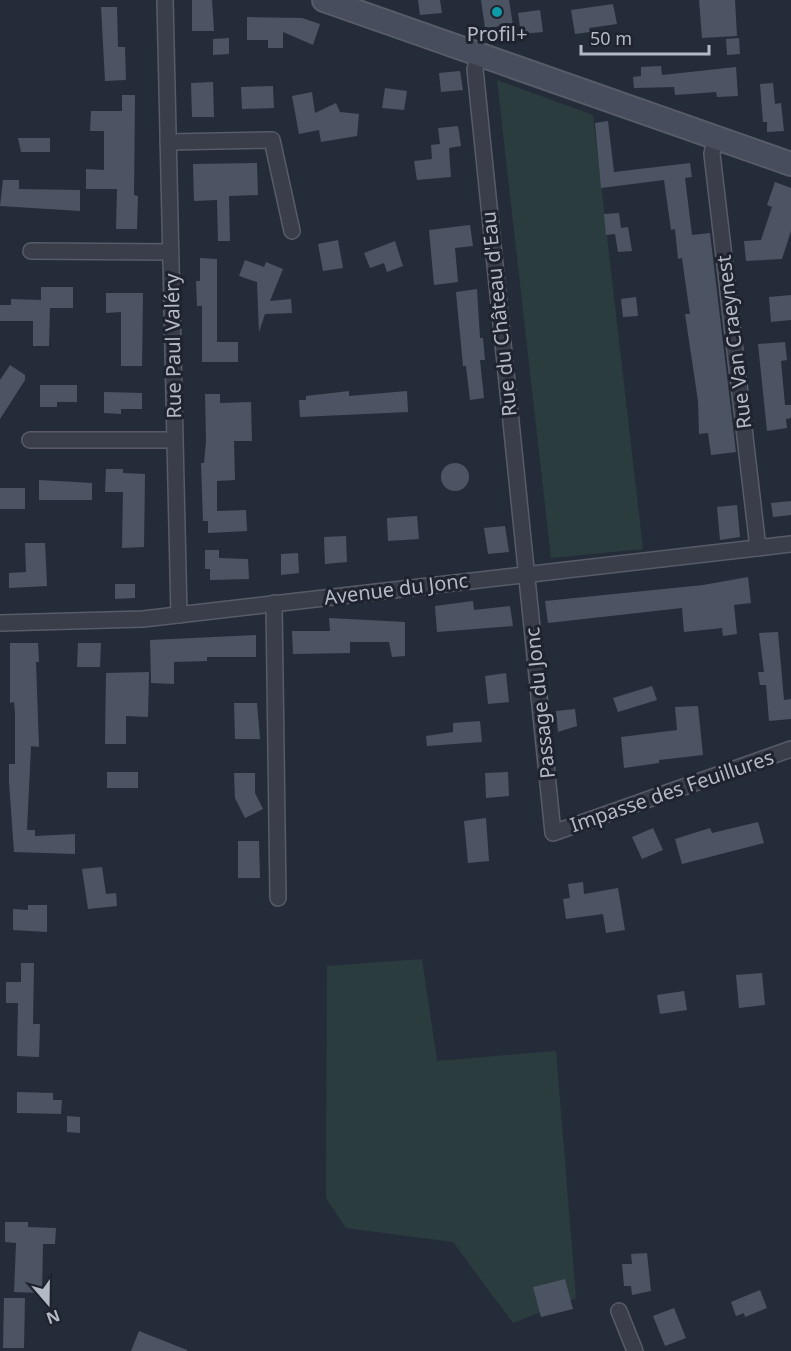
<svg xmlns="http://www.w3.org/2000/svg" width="791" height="1351" font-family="'Noto Sans',sans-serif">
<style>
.green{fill:#2b3c3f}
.building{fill:#4c5363}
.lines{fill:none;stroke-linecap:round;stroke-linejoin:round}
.minor-casing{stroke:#575c68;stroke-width:18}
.secondary-casing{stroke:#575c68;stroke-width:26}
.minor{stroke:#393e4a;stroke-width:15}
.secondary{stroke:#474d5c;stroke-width:22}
.culture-dot{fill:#0f9aa8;stroke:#1e232f;stroke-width:2}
.labels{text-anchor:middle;stroke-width:6;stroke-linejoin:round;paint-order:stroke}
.poi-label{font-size:20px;fill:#b4b9c6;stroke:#1e232f}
.street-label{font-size:20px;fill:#b4b9c6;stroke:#1e232f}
</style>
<rect width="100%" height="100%" fill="#252c39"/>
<g class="green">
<polygon points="497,80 593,115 643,549 551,558"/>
<polygon points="422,959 437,1061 556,1051 576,1298 513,1323 453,1242 346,1228 326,1198 327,966"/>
</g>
<g class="building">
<polygon points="192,0 212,0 214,31 192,31"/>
<polygon points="418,0 440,0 442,13 420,15"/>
<polygon points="481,0 509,0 513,25 485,28"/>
<polygon points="699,0 735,0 737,36 702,38"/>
<polygon points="613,4 617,24 589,28 590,32 575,34 571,10"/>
<polygon points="101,7 117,7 118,47 125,47 126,80 105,81"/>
<polygon points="540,10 543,32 521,34 518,13"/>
<polygon points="247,17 302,18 320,24 313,45 283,32 283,48 268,48 268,40 247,40"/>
<polygon points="229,38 229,54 213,55 213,39"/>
<polygon points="739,38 740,54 727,55 726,39"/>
<polygon points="661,66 662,75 736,67 738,96 717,97 716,92 675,95 674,87 634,88 633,77 641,76 641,67"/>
<polygon points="460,71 463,90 441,92 439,73"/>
<polygon points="213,82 214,117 192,117 191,83"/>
<polygon points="773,83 775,104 781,103 784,131 767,132 767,122 763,122 760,84"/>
<polygon points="273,86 274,108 242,109 241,87"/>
<polygon points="385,88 407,91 404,110 382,108"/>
<polygon points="312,92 315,113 336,103 340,112 359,114 357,136 321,142 319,130 299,134 292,96"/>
<polygon points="122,95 135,95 134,195 138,196 137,229 116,229 117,189 86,189 86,169 104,170 104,131 90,131 91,111 122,111"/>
<polygon points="608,121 614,172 690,163 692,177 685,178 692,235 710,233 736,452 711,455 708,433 699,434 698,401 685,314 690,314 685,280 682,258 678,259 675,229 671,230 664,180 601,188 595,123"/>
<polygon points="458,126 461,146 449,148 451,177 417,180 414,161 432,159 431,145 440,144 438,128"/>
<polygon points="18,138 50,138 50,152 21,152"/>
<polygon points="257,163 258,195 229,196 230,241 218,241 217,200 194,201 193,164"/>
<polygon points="3,180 19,180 19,189 80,190 80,211 0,206"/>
<polygon points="775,182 791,188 791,231 782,259 746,261 744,241 761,240 772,207 767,205"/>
<polygon points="619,213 621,228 628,227 632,251 618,252 615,234 606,235 604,214"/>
<polygon points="470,225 473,246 455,248 458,282 434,285 429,230"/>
<polygon points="338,240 343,268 323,271 318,244"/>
<polygon points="395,241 403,266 387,272 384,263 370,268 364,253"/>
<polygon points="200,258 217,259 217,342 238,342 238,362 202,362 202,306 197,306 196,281 200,281"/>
<polygon points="245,260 264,267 266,262 283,269 270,301 291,299 292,313 265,314 259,332 257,282 239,276"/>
<polygon points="41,287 73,287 73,308 50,308 49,346 33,346 33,321 0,321 0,305 11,305 11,299 41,300"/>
<polygon points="477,289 480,338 483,338 485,360 480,360 484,398 470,400 466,366 463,366 456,292"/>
<polygon points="106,293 143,293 142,366 121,366 121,312 106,313"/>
<polygon points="791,295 791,320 771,322 769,297"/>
<polygon points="636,297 638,316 623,317 621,299"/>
<polygon points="785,342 787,360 781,361 785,405 791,405 791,418 786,419 787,428 767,431 758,344"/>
<polygon points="10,365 25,375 25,380 0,419 0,380"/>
<polygon points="40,385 77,385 77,402 57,402 57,407 40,407"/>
<polygon points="349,391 349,396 407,391 408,412 300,417 299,400 306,400 306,396"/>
<polygon points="104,392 142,393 142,409 121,409 121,414 104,413"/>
<polygon points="205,394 220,394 220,403 251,402 252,441 234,441 235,480 217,481 217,511 246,510 247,531 208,533 208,521 203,521 201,463 204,463 206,441"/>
<circle cx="455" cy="477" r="14"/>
<polygon points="106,469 123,469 123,473 145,474 144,547 122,548 123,492 105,492"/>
<polygon points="39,480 92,483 92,500 39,500"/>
<rect x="0" y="488" width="25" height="21"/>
<polygon points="791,501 791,515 773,517 771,503"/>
<polygon points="737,505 740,537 720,540 717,507"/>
<polygon points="417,516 419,539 388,541 387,518"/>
<polygon points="505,526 509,552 488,554 484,528"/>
<polygon points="346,536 347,562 325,564 324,537"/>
<polygon points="25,543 45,543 47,586 9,588 9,573 26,572"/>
<polygon points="205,550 219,550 219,558 248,559 249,579 210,580 210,569 205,569"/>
<polygon points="298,553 299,573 281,575 281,554"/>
<polygon points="748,577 751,603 734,605 737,634 723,636 722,628 684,632 682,608 548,623 545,601 703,585"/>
<polygon points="115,584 135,584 135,598 115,599"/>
<polygon points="473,601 474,610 510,606 513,626 437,632 435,606"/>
<polygon points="329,618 405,622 405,656 392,657 389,642 350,642 350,653 293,654 292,631 330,631"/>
<polygon points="778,632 784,700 791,699 791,719 769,721 766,685 760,685 758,672 764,672 759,633"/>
<polygon points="256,635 256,657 207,657 207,661 174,662 174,684 151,683 150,640"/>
<polygon points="10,643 38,643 39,662 36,662 39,747 31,746 27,830 35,830 35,836 75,834 75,854 14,852 9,782 9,764 15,764 15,713 14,702 10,703"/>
<polygon points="78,643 101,643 100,667 77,667"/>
<polygon points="149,672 148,717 126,716 126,744 105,744 106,673"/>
<polygon points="506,673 509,702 488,704 485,676"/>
<polygon points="652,686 657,700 618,712 613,698"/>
<polygon points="234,703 257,703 260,739 235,739"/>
<polygon points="698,706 703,755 659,760 659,763 624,768 621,737 677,730 675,707"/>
<polygon points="575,709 577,726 558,732 556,711"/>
<polygon points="480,721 482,742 427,746 426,736 453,732 453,723"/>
<rect x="107" y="772" width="31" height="16"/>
<polygon points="508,772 509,796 486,798 485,773"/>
<polygon points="234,773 255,773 255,793 263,809 245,818 235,798"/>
<polygon points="486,818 489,861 468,863 464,821"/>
<polygon points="758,822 764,843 682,864 675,839 710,828 712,833"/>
<polygon points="653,828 663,850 642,859 632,837"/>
<polygon points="238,841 259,841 260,878 238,878"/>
<polygon points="102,867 106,894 116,893 117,906 88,909 82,869"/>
<polygon points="583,882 584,894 618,888 625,930 606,933 603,914 566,919 563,899 570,898 568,884"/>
<polygon points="28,905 47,905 47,932 13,930 13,909 28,910"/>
<polygon points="21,963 34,963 33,1024 40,1024 39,1057 17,1056 18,1003 6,1003 6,982 21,982"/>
<polygon points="762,973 765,1005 739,1008 736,975"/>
<polygon points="684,991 687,1010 660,1014 657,995"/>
<polygon points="17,1092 53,1093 53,1100 62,1100 61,1114 17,1113"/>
<polygon points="67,1116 80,1117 80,1133 67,1132"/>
<polygon points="5,1222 28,1222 28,1227 56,1228 55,1244 43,1244 42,1293 14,1292 16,1243 5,1242"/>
<polygon points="647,1253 651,1291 632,1295 631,1286 624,1286 622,1264 632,1264 631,1254"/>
<polygon points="565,1279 573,1309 541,1317 533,1287"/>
<polygon points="760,1290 767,1308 745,1317 744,1313 736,1316 731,1302"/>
<polygon points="4,1298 25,1298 24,1348 3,1348"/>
<polygon points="674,1308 686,1338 665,1346 653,1316"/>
<polygon points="139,1331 187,1350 187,1351 131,1351"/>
</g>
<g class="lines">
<defs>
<g id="minor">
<polyline points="165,0 179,615"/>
<polyline points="480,54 475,69 553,833 791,749"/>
<polyline points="715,137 712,154 758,548"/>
<polyline points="168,142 272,140 292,231"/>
<polyline points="31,251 170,252"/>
<polyline points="30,440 175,440"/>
<polyline points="274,603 278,898"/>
<polyline points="0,623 143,619 791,544"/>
<polyline points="619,1311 635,1351"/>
</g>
<polyline id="secondary" points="324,0 791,164"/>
</defs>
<use href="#minor" class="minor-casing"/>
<use href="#secondary" class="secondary-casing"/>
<use href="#minor" class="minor"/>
<use href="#secondary" class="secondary"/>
</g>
<circle class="culture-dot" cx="497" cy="12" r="6"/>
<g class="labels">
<g class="poi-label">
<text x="497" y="41">Profil+</text>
</g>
<g class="street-label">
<text transform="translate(499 314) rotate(-96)" y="7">Rue du Château d'Eau</text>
<text transform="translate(734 342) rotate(-97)" y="7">Rue Van Craeynest</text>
<text transform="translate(173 346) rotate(-91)" y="7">Rue Paul Valéry</text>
<text transform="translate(396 589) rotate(-7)" y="7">Avenue du Jonc</text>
<text transform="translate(540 703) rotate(-96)" y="7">Passage du Jonc</text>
<text transform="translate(672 791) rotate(-19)" y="7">Impasse des Feuillures</text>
</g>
</g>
<g transform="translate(48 1303) rotate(160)" stroke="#1e232f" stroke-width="4.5" paint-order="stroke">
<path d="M0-4.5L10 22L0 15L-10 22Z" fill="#b4b9c6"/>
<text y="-9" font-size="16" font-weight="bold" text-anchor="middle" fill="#b4b9c6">N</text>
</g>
<path d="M581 45v9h128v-9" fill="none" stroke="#b4b9c6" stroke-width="3"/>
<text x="590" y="45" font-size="18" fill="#b4b9c6" stroke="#1e232f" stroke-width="4.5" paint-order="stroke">50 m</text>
</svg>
